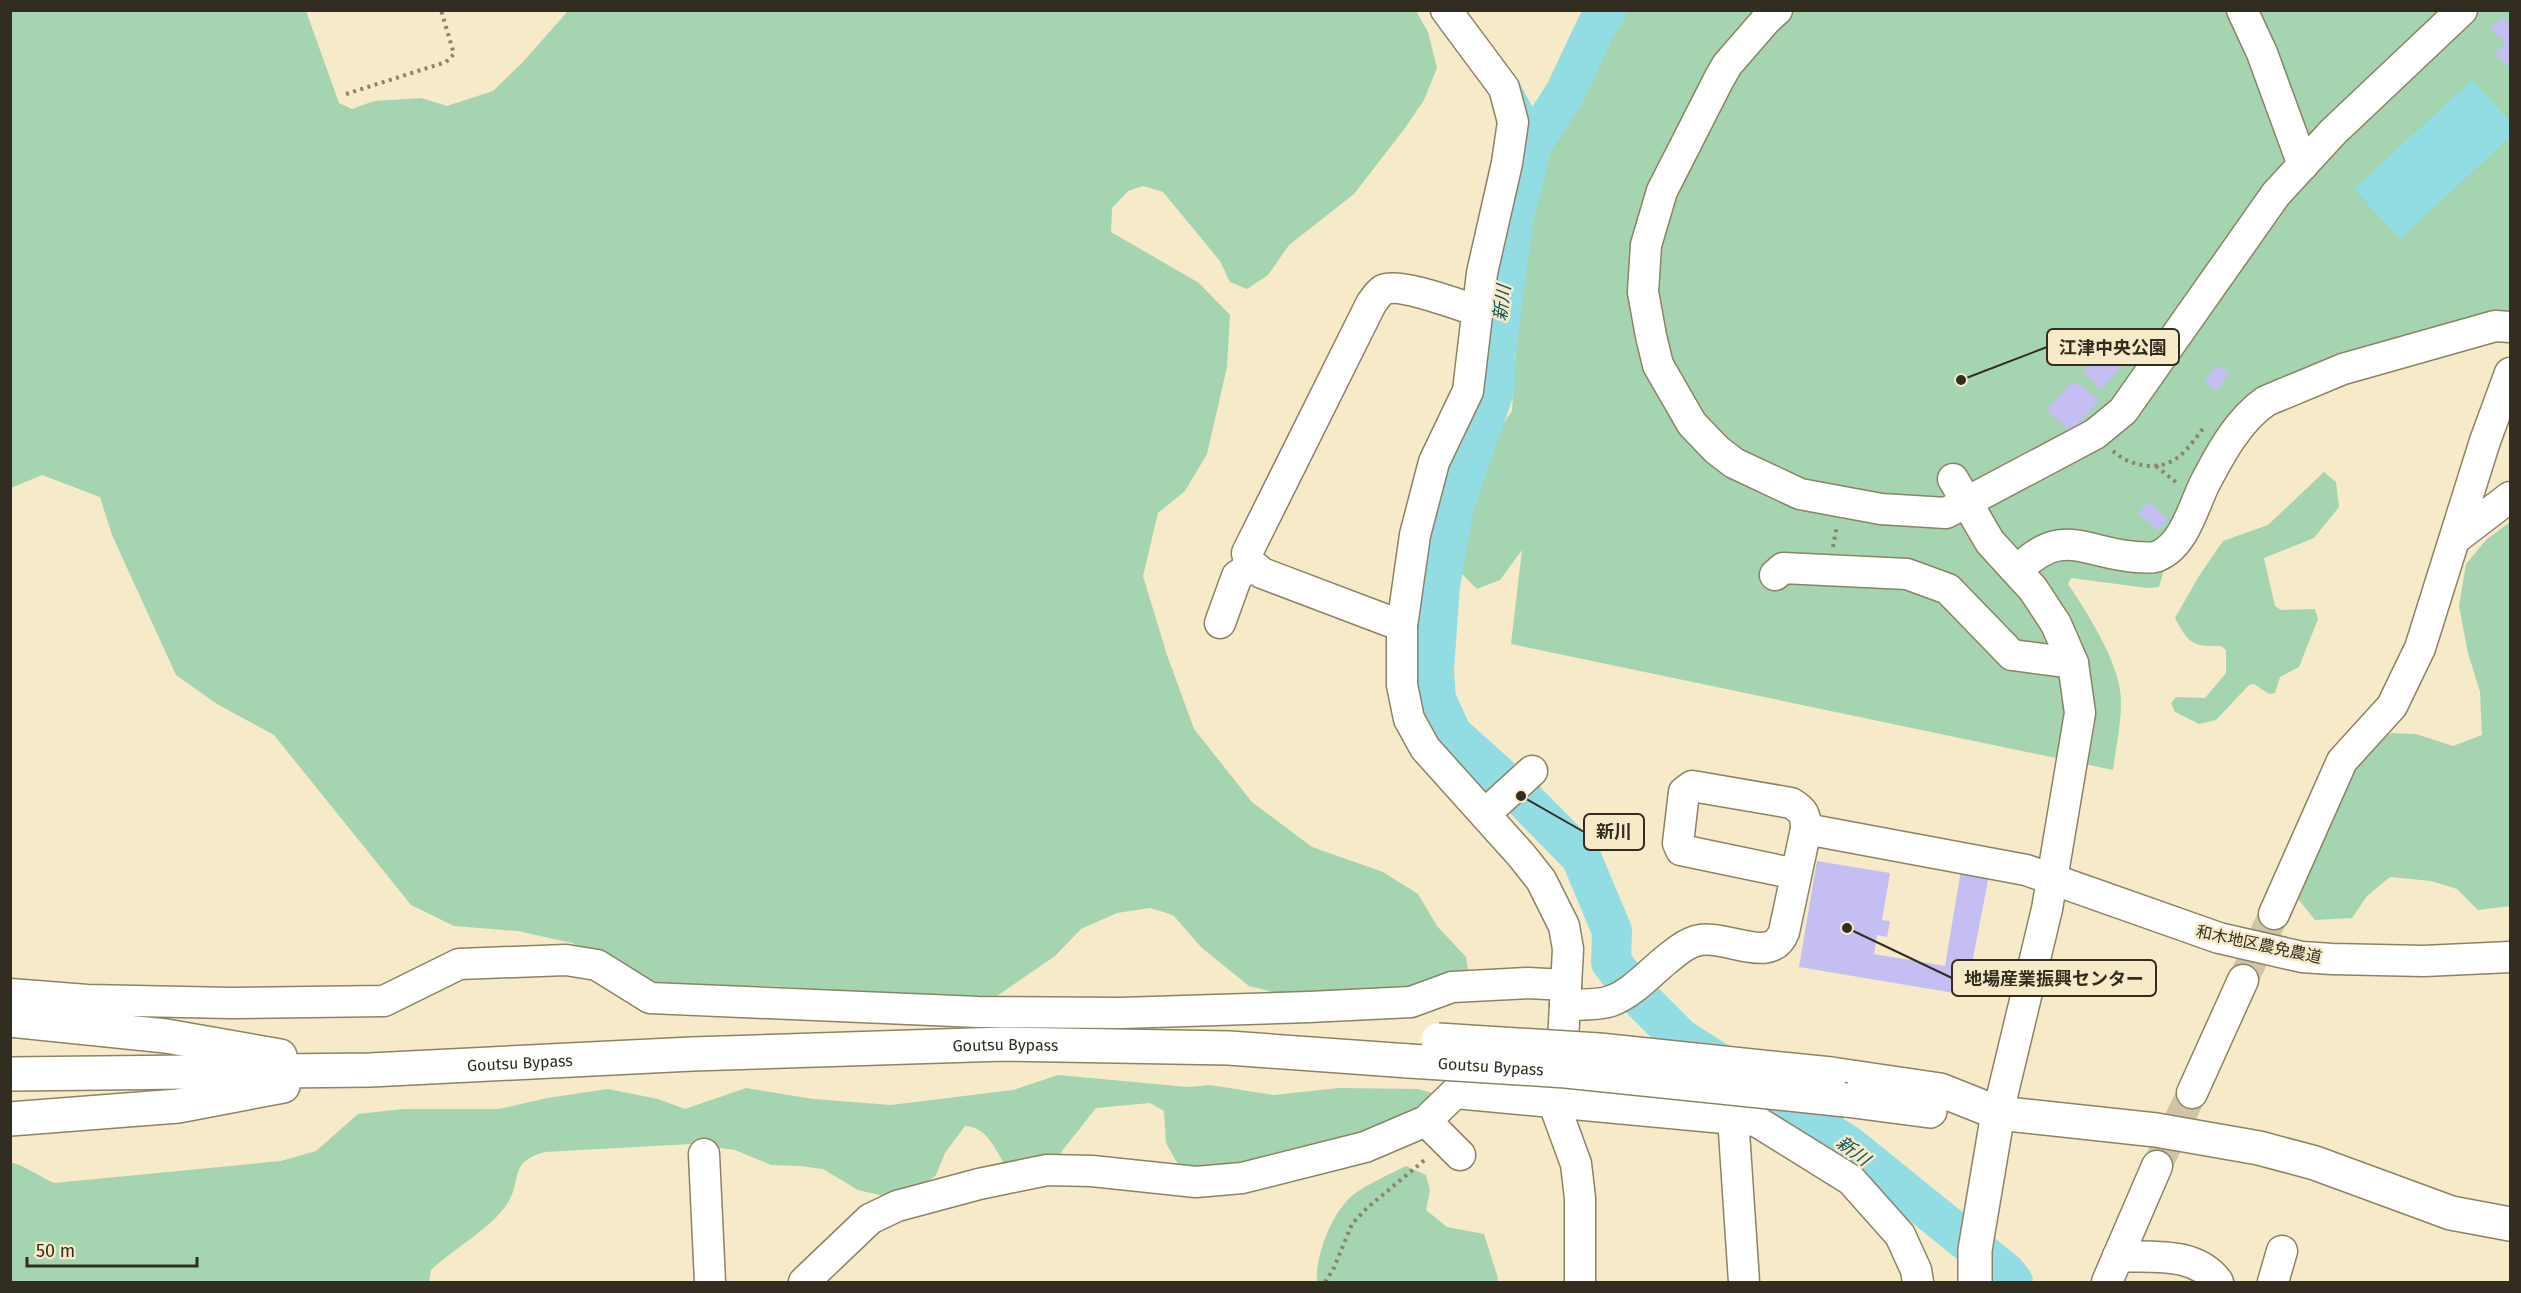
<svg xmlns="http://www.w3.org/2000/svg" width="2521" height="1293" font-family="'Fira Sans','Noto Sans JP',sans-serif">
<style>
.green{fill:#a4d4b0}
.water{fill:#92dde4}
.lines{fill:none;stroke-linecap:round;stroke-linejoin:round}
.stream{stroke:#92dde4;stroke-width:7}
.river{stroke:#92dde4;stroke-width:40}
.building{fill:#c4bef3}
.minor-tunnel{stroke:#cfc4a6;stroke-width:30;stroke-dasharray:30 15;stroke-linecap:butt}
.minor-casing{stroke:#8d8262;stroke-width:33}
.major-casing{stroke:#8d8262;stroke-width:36}
.highway-casing{stroke:#8d8262;stroke-width:36}
.path{stroke:#8b836c;stroke-width:4;stroke-dasharray:3 4.5;stroke-linecap:butt}
.minor{stroke:#fff;stroke-width:30}
.major{stroke:#fff;stroke-width:33}
.highway{stroke:#fff;stroke-width:33}
.highway-bridge-casing{stroke:#8d8262;stroke-width:36;stroke-linecap:butt}
.highway-bridge{stroke:#fff;stroke-width:33}
.labels{text-anchor:middle;stroke-width:5;stroke-linejoin:round;paint-order:stroke}
.street-label{font-size:16px;fill:#322d20;stroke:#f6eac8}
.water-label{font-size:18px;font-style:italic;fill:#0e5157;stroke:#f6eac8}
.leader{fill:none;stroke:#322d20;stroke-width:2}
.callout-dot{fill:#322d20;stroke:#f6eac8;stroke-width:2}
.callout{fill:#f6eac8;stroke:#322d20;stroke-width:2}
.callout-label{font-size:18px;text-anchor:middle;font-weight:bold;fill:#322d20}
</style>
<rect width="100%" height="100%" fill="#f6eac8"/>
<g class="green">
<polygon points="11,11 306,11 339,103 352,109 374,101 421,98 447,106 493,91 522,63 568,11 1416,11 1428,32 1437,68 1424,100 1405,128 1354,194 1289,245 1268,275 1247,289 1230,282 1220,261 1163,192 1143,186 1128,191 1112,208 1111,232 1199,283 1230,315 1227,367 1207,454 1185,491 1158,513 1143,576 1167,655 1194,729 1252,802 1312,847 1383,872 1418,894 1437,926 1466,957 1468,969 1453,978 1403,993 1289,996 1249,986 1202,948 1173,915 1150,908 1117,913 1081,929 1055,956 991,1000 767,986 659,985 572,943 518,931 454,926 411,905 274,735 217,704 176,675 112,535 100,497 42,475 11,488"/>
<path d="M 1619,11 L 2510,11 L 2510,321 L 2283,400 L 2258,420 L 2165,566 L 2159,587 L 2147,588 L 2071,578 L 2068,584 C 2088,614 2121,665 2121,701 C 2121,724 2116,748 2113,770 L 1511,644 L 1522,550 L 1500,580 L 1477,589 L 1456,568 L 1456,531 L 1469,490 L 1488,446 L 1512,411 L 1523,234 L 1535,165 Z"/>
<path d="M 2324,472 L 2336,482 L 2339,507 L 2314,538 L 2264,558 L 2275,606 L 2281,610 L 2315,609 L 2318,619 L 2299,667 L 2280,677 L 2275,693 L 2269,694 L 2254,684 L 2249,685 L 2216,720 L 2199,724 L 2175,712 L 2171,703 L 2176,697 L 2205,698 L 2226,673 L 2226,650 L 2221,646 C 2193,647 2188,643 2175,618 L 2199,576 L 2223,541 L 2268,525 Z"/>
<polygon points="2510,522 2510,906 2478,910 2457,889 2431,881 2390,877 2367,896 2352,918 2315,920 2295,895 2328,833 2348,781 2362,756 2391,733 2416,734 2453,746 2482,735 2480,692 2468,653 2459,606 2466,564 2486,540"/>
<path d="M 1058,1075 L 1188,1087 L 1210,1085 L 1274,1095 L 1339,1088 L 1418,1089 L 1433,1093 L 1436,1097 L 1400,1126 L 1232,1174 L 1180,1168 L 1166,1143 L 1164,1111 L 1150,1103 L 1096,1108 L 1058,1156 L 1007,1168 C 995,1150 988,1127 965,1126 L 945,1153 L 936,1175 L 916,1191 L 892,1198 L 858,1190 L 823,1169 L 800,1166 L 771,1165 L 735,1150 L 691,1144 L 545,1152 C 506,1162 524,1182 505,1207 C 486,1232 454,1248 431,1270 L 429,1282 L 11,1282 L 10,1162 C 24,1165 40,1177 54,1183 L 281,1161 L 316,1151 L 358,1114 L 403,1109 L 499,1109 L 547,1098 L 608,1089 L 658,1099 L 685,1109 L 746,1088 L 813,1099 L 891,1105 L 1013,1090 Z"/>
<path d="M 1406,1166 L 1426,1175 L 1430,1190 L 1426,1210 L 1447,1227 L 1484,1234 L 1498,1278 L 1497,1282 L 1317,1282 C 1315,1255 1333,1208 1357,1192 C 1372,1182 1390,1174 1406,1166 Z"/>
</g>
<polygon class="water" points="2472,80 2510,121 2510,137 2400,239 2354,189"/>
<g class="lines">
<polyline class="stream" points="1515,82 1536,121 1532,144"/>
<polyline class="river" points="1607,10 1596,27 1565,93 1532,144 1514,214 1495,357 1495,388 1454,506 1440,585 1434,670 1436,699 1452,734 1521,796 1581,857 1612,931 1611,962 1637,995 1680,1038 1849,1146 2006,1273 2013,1282"/>
</g>
<g class="building">
<polygon points="2502,17 2510,25 2510,68 2495,53 2505,43 2490,29"/>
<polygon points="2110,343 2128,360 2101,389 2083,372 2089,366 2084,361 2093,351 2098,356"/>
<polygon points="2217,365 2229,373 2217,391 2204,382"/>
<polygon points="2076,381 2099,400 2071,432 2046,410 2070,383 2073,385"/>
<polygon points="2148,502 2168,519 2158,530 2138,513"/>
<polygon points="1817,861 1890,873 1882,920 1890,921 1887,937 1877,935 1874,954 1945,966 1961,870 1989,875 1966,995 1799,967"/>
</g>
<g class="lines">
<g class="minor-tunnel">
<polyline points="2243,980 2274,914"/>
<polyline points="2157,1166 2192,1093"/>
</g>
<defs>
<g id="minor">
<polyline points="1446,10 1504,88 1513,122 1507,163 1482,273 1468,391 1434,462 1415,535 1402,626 1402,685 1409,719 1425,748 1522,856 1541,880 1564,926 1568,949 1565,1005 1563,1040 1553,1101 1576,1164 1580,1198 1580,1282"/>
<polyline points="1777,10 1766,20 1727,65 1719,79 1662,191 1646,245 1643,292 1651,336 1658,365 1692,424 1717,450 1734,463 1800,494 1881,509 1946,513 2095,434 2123,411 2276,194 2333,132 2462,10"/>
<polyline points="2242,10 2262,53 2303,165"/>
<polyline points="1953,479 1990,542 2033,589 2056,624 2073,663 2080,713 2047,909 1998,1113"/>
<polyline points="2455,539 2510,497"/>
<path d="M 2018,570 C 2062,525 2084,553 2136,557 C 2143,557 2152,559 2158,556 C 2184,545 2193,508 2204,485 C 2219,456 2238,420 2266,401 L 2343,369 L 2495,326 L 2510,327"/>
<polyline points="1775,575 1783,568 1907,574 1948,589 2012,655 2073,663"/>
<polyline points="1220,623 1237,576 1252,566"/>
<path d="M 1402,626 L 1262,573 L 1249,562 L 1247,553 L 1371,304 C 1374,300 1378,293 1383,290 C 1399,282 1459,305 1478,311"/>
<polyline points="1485,814 1532,771"/>
<polyline points="1806,829 2026,870 2219,938 2302,957 2332,959 2424,961 2510,957"/>
<polyline points="2274,914 2342,761 2392,706 2420,648 2485,441 2510,373"/>
<polyline points="10,994 87,1000 231,1003 384,1001 459,964 566,960 597,965 650,998 978,1012 1121,1013 1309,1007 1411,1002 1452,987 1528,983 1566,985"/>
<path d="M 1565,1005 C 1580,1004 1597,1006 1611,1001 C 1631,994 1650,973 1666,960 C 1674,954 1683,945 1693,942 C 1722,930 1770,968 1784,932 L 1806,829 C 1806,815 1803,810 1791,803 L 1692,786 L 1684,792 L 1678,843 L 1681,850 L 1796,874"/>
<polyline points="2192,1093 2243,980"/>
<polyline points="1733,1117 1744,1282"/>
<polyline points="1426,1121 1460,1155"/>
<polyline points="704,1154 710,1282"/>
<path d="M 2118,1256 C 2153,1258 2195,1251 2218,1282"/>
<polyline points="804,1282 870,1219 897,1206 979,1184 1047,1170 1092,1171 1196,1182 1242,1178 1365,1147 1426,1121 1455,1093 1756,1121 1851,1180 1900,1235 1916,1270 1918,1282"/>
<polyline points="2107,1282 2157,1166"/>
<polyline points="2273,1282 2282,1251"/>
</g>
<polyline id="major" points="1975,1282 1975,1250 1998,1113"/>
<g id="highway">
<polyline points="10,1020 166,1036 280,1056"/>
<path id="s1" d="M 10,1074 L 370,1070 L 692,1054 L 1003,1044 L 1229,1048 L 1409,1061"/>
<polyline points="1831,1074 1940,1090 1998,1113 2156,1130 2259,1148 2315,1163 2451,1213 2510,1224"/>
<polyline points="1846,1100 1930,1111"/>
<polyline points="10,1119 178,1106 283,1086"/>
</g>
</defs>
<use href="#minor" class="minor-casing"/>
<use href="#major" class="major-casing"/>
<use href="#highway" class="highway-casing"/>
<g class="path">
<polyline points="346,94 446,62 454,54 441,10"/>
<path d="M 2113,451 C 2129,466 2158,472 2177,458 C 2188,450 2197,436 2205,426"/>
<polyline points="2156,466 2177,483"/>
<polyline points="1833,547 1837,525"/>
<polyline points="1325,1282 1333,1270 1352,1224 1367,1208 1427,1158"/>
</g>
<use href="#minor" class="minor"/>
<use href="#major" class="major"/>
<use href="#highway" class="highway"/>
<defs>
<g id="highway-bridge">
<polyline points="1438,1040 1599,1050 1831,1074"/>
<path id="s2" d="M 1409,1061 L 1566,1071 L 1846,1100"/>
</g>
</defs>
<use href="#highway-bridge" class="highway-bridge-casing"/>
<use href="#highway-bridge" class="highway-bridge"/>
</g>
<g class="labels">
<g class="street-label">
<text transform="translate(2259 944) rotate(12)" y="6">和木地区農免農道</text>
<text dy="6" stroke="none"><textPath href="#s1" startOffset="996">Goutsu Bypass</textPath></text>
<text dy="6" stroke="none"><textPath href="#s1" startOffset="510">Goutsu Bypass</textPath></text>
<text dy="6" stroke="none"><textPath href="#s2" startOffset="82">Goutsu Bypass</textPath></text>
</g>
<g class="water-label">
<text transform="translate(1502 303) rotate(-83)" y="6">新川</text>
<text transform="translate(1853 1151) rotate(37)" y="6">新川</text>
</g>
</g>
<path class="leader" d="M1961 380L2047 347M1521 796L1584 832M1847 928L1952 978"/>
<g class="callout-dot">
<circle cx="1961" cy="380" r="6"/>
<circle cx="1521" cy="796" r="6"/>
<circle cx="1847" cy="928" r="6"/>
</g>
<g class="callout">
<rect x="2047" y="329" width="132" height="36" rx="6"/>
<rect x="1584" y="814" width="60" height="36" rx="6"/>
<rect x="1952" y="960" width="204" height="36" rx="6"/>
</g>
<g class="callout-label">
<text x="2113" y="354">江津中央公園</text>
<text x="1614" y="838">新川</text>
<text x="2054" y="985">地場産業振興センター</text>
</g>
<rect width="2521" height="1293" fill="none" stroke="#322d20" stroke-width="24"/>
<path d="M27 1257v9h170v-9" fill="none" stroke="#322d20" stroke-width="3"/>
<text x="36" y="1257" font-size="18" fill="#322d20" stroke="#f6eac8" stroke-width="4.5" paint-order="stroke">50 m</text>
</svg>
